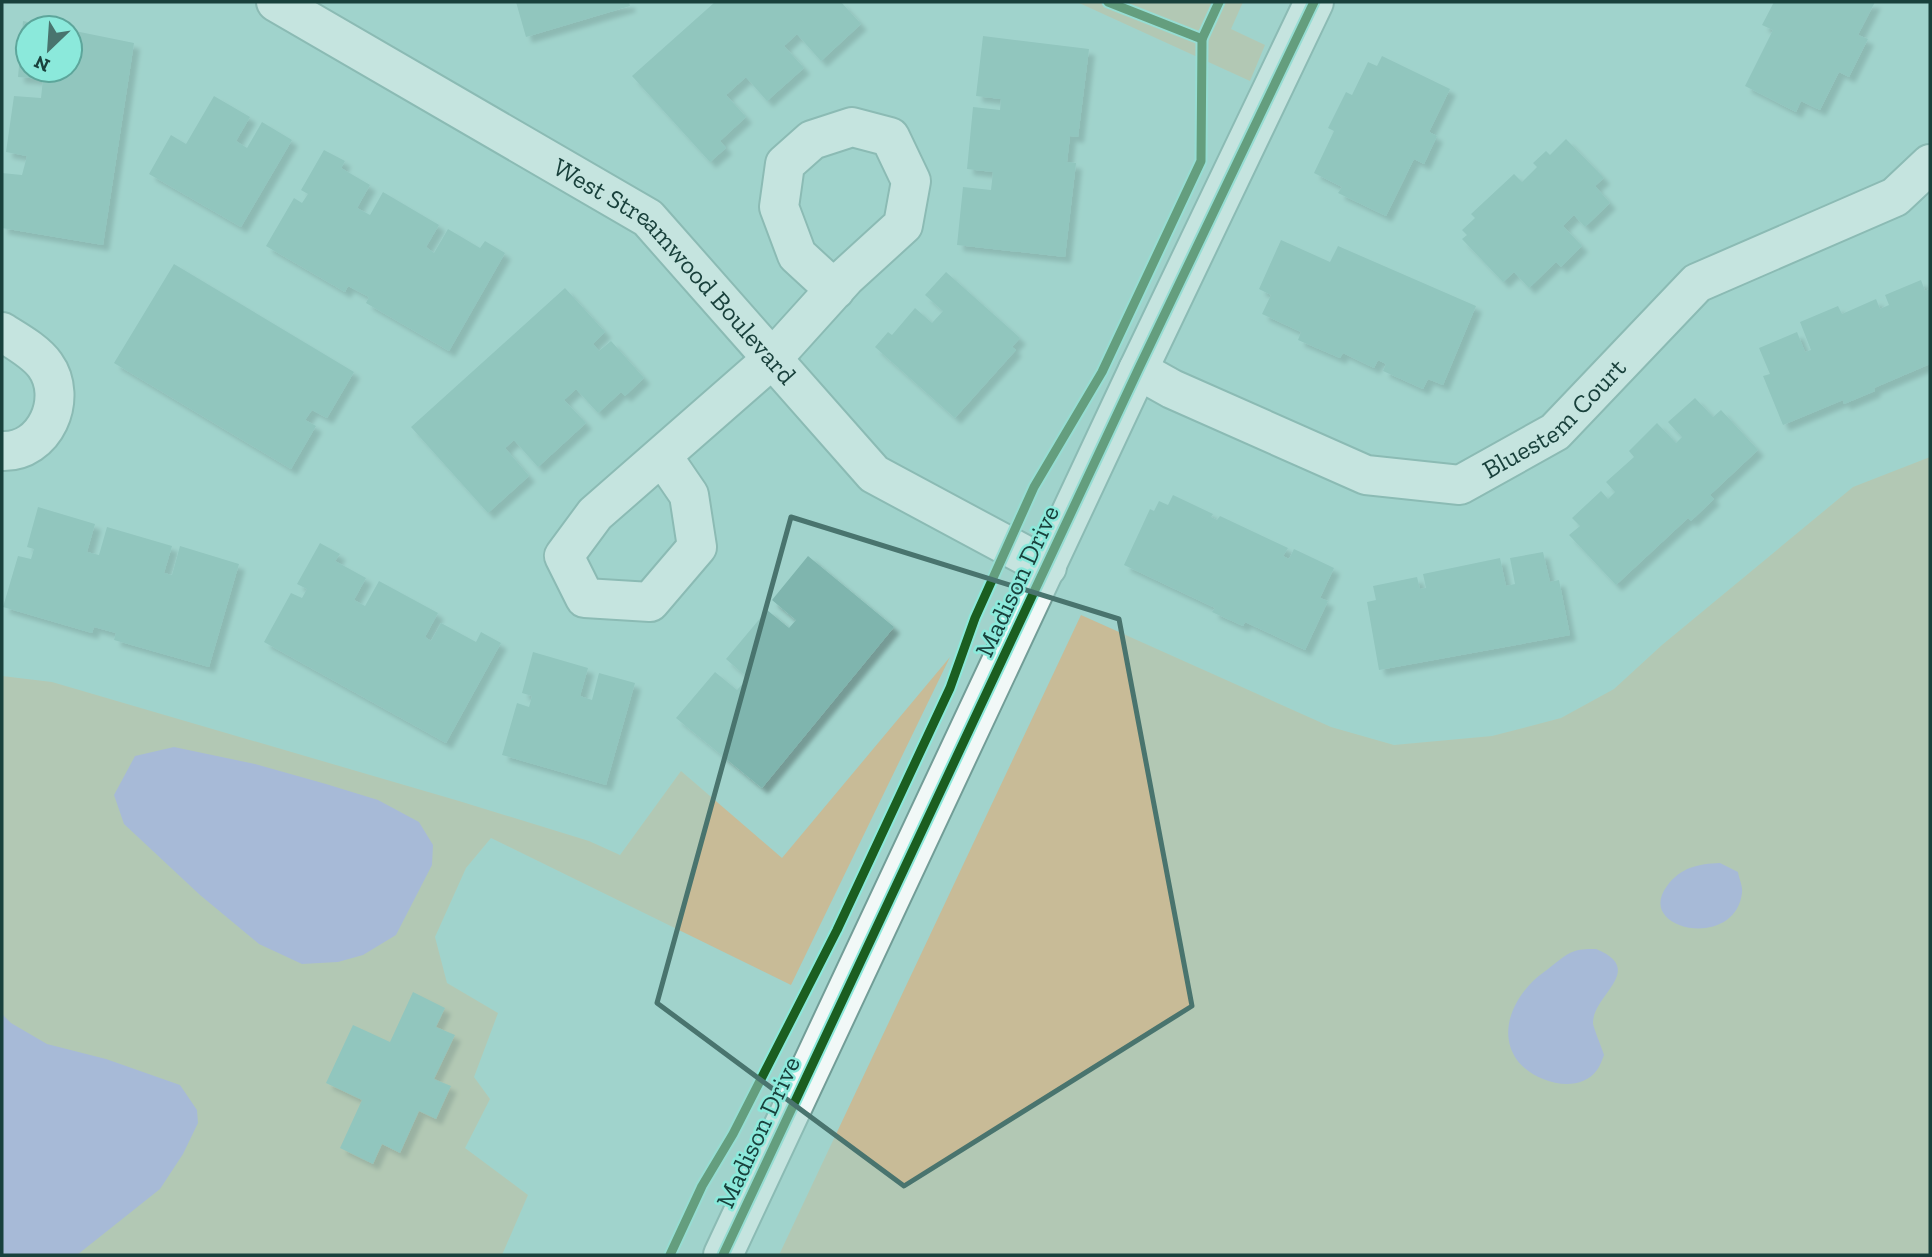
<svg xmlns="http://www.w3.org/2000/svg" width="1932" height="1257" font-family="'Zilla Slab',serif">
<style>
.green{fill:#c8bb97}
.water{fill:#af9ce4}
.building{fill:#7fb5ae;filter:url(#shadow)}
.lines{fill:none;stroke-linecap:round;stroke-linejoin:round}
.minor-casing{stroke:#729d97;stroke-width:42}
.minor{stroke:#f1f8f7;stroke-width:38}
.cycleway-casing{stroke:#8be9db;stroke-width:13}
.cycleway{stroke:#1b5e20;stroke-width:9}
.marked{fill:none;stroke:#49746e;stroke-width:5;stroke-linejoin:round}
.labels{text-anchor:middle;stroke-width:5;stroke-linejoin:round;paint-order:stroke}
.street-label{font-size:26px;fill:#19413c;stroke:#8be9db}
</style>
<defs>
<filter id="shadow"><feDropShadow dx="6" dy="6" stdDeviation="2" flood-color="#0004"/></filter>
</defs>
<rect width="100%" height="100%" fill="#a1d3cc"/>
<g class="green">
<polygon points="1077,2 1243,2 1231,29 1265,45 1250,81"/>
<polygon points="1930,457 1930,1255 779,1255 1081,615 1331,727 1394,745 1492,736 1561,718 1614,689 1662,645 1853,487"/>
<polygon points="950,657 791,985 491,838 466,868 435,937 447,983 498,1013 474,1077 490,1099 465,1148 528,1195 502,1255 2,1255 2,676 52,682 459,801 589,841 620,855 681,771 782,858"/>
</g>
<g class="water">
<polygon points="174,747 255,764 326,784 378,800 419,822 433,845 432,865 396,935 363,955 338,962 302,964 259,944 200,895 124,824 114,795 135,756"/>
<path d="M 1720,863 L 1738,872 C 1739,879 1743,886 1742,893 C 1735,951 1634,930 1667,886 C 1681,867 1698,864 1720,863 Z"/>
<path d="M 1596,949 C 1647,970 1593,994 1593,1023 C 1593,1027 1602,1048 1604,1055 C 1602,1060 1600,1066 1597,1070 C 1578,1096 1533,1082 1517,1060 C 1495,1029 1518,990 1544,972 C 1553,966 1564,954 1575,951 C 1581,949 1590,949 1596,949 Z"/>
<polygon points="2,1014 11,1023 47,1044 106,1059 180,1085 197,1110 198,1123 183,1154 160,1189 77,1255 2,1255"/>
</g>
<g class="building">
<polygon points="516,2 629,2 630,6 526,37"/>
<polygon points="715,2 841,2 861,24 821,61 797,34 784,46 804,68 767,101 746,77 726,95 746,117 720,141 726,148 710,162 632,76"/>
<polygon points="1774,2 1875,2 1858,35 1868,39 1849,77 1839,72 1820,110 1801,101 1796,112 1745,86 1773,30 1762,25"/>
<polygon points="23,21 53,27 28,28 28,70 70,70 70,30 134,43 103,245 2,228 2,173 22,175 27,156 6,152 14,96 41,98 43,79 18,77"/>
<polygon points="983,36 1089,49 1078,137 1070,136 1067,162 1076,163 1065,257 957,245 963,187 991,190 993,172 967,169 973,107 1000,110 1001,99 976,96"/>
<polygon points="1382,56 1450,89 1429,132 1437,136 1424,164 1414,159 1386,216 1338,193 1342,187 1314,173 1334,131 1328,128 1346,92 1352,95 1368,62 1377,66"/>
<polygon points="214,96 250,117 236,141 247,148 262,122 292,140 241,227 149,174 171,135 186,144"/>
<polygon points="1566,139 1604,178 1595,186 1610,203 1585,227 1574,215 1563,226 1582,246 1561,267 1556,262 1529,288 1514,272 1503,282 1462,239 1467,235 1462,230 1475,218 1471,214 1514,174 1522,182 1537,167 1533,163 1546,151 1550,155"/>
<polygon points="324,150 345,161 341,168 370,185 357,208 370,215 383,192 439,225 426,247 434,253 448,229 480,248 485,241 505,253 449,351 366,303 369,297 348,286 345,292 266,246 294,198 302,203 308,194 301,190"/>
<polygon points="1281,240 1330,262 1338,246 1476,306 1443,385 1428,379 1423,389 1383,371 1386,364 1378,360 1374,368 1343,353 1340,358 1298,340 1301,332 1262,314 1271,295 1259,289"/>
<polygon points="174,264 354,372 327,418 312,410 305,420 316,426 291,469 114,363"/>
<polygon points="946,272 1020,338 1012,347 1016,350 955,418 875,347 888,332 892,335 915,308 932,323 943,311 925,295"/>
<polygon points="1921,280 1925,291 1930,289 1930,364 1874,388 1875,391 1844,404 1843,400 1783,425 1763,376 1770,374 1759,348 1797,332 1805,352 1811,350 1800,322 1838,306 1842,314 1876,299 1880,309 1889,305 1885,295"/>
<polygon points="565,288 605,332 593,344 599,351 611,341 644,378 625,396 621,392 598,413 576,389 564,400 586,423 538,467 514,440 505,448 529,476 488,513 411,427"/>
<polygon points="1695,398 1713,417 1721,410 1758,450 1710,495 1714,499 1691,521 1688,518 1616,585 1569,535 1580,526 1572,518 1601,491 1608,499 1615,492 1606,482 1634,457 1629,451 1657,423 1676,443 1682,437 1668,422"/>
<polygon points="1173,495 1213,514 1211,517 1217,520 1220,516 1288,548 1283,556 1289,559 1294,549 1334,568 1320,598 1328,601 1305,650 1245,622 1243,626 1212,612 1215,608 1124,565 1150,509 1154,511 1159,501 1168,505"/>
<polygon points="38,507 95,524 87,552 99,555 107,527 172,546 164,573 172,575 180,546 239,564 209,667 114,640 116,633 94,627 92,633 3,607 18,556 31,559 34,549 27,547"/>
<polygon points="320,543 340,554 335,561 366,578 354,600 365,606 379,581 438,613 425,637 431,641 441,623 476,642 481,632 501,643 446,743 264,642 291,593 302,598 307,589 297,584"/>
<polygon points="1543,552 1550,582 1559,580 1570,635 1379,670 1367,602 1376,600 1373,586 1417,577 1420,589 1426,588 1423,574 1500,558 1506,586 1515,584 1510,558"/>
<polygon points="808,556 894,627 762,788 676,718 715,672 737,690 748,678 726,659 767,610 789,628 796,620 772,600"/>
<polygon points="533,652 588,668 580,696 592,700 599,673 635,683 606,785 502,755 517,703 529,707 532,696 522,693"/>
<polygon points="413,992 445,1008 436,1027 455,1035 434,1079 451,1086 436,1119 419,1111 400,1153 382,1144 373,1164 340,1148 362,1100 326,1083 353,1025 390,1042"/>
</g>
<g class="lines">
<defs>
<g id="minor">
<path id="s1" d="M 276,2 L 648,218 L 874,474 L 1047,567"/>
<path d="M 2,332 C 16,341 35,351 45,365 C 69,398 45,453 2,451"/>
<path id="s2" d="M 1138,370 L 1172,389 L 1366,475 L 1460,485 L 1555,432 L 1697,283 L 1895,197 L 1930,164"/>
<polyline points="663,457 689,495 697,547 650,602 585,598 564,556 595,514 771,360 846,277 903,225 911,181 890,137 852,127 812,140 785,164 779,207 797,255 835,290"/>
<polyline points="723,1255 1138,370 1314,2"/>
</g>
</defs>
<use href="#minor" class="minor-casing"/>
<use href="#minor" class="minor"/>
<defs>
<g id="cycleway">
<polyline points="1108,2 1202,39"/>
<polyline points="670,1255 702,1186 733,1134 837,930 950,688 975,618 1034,487 1102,372 1201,161 1202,39 1219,2"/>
<polyline points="723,1255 1138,370 1314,2"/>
</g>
</defs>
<use href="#cycleway" class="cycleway-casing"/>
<use href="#cycleway" class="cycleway"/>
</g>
<path d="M0 0H1932V1257H0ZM 791,517 L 1119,619 L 1192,1006 L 904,1186 L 657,1003 Z" fill="#a1d3cc" fill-opacity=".55" fill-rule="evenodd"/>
<path class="marked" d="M 791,517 L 1119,619 L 1192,1006 L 904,1186 L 657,1003 Z"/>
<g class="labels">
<g class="street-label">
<text dy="9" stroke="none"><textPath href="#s1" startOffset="485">West Streamwood Boulevard</textPath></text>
<text dy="9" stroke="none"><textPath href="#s2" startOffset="462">Bluestem Court</textPath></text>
<text transform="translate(1017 581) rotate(-65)" y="9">Madison Drive</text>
<text transform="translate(758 1132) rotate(-65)" y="9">Madison Drive</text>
</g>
</g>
<rect width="1932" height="1257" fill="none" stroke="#19413c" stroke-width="7"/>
<g transform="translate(49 49) rotate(205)"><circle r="33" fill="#8be9db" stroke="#5da69b" stroke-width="2"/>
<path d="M0-5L12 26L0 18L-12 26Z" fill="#49746e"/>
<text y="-10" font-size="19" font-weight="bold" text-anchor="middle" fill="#19413c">N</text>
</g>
</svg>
